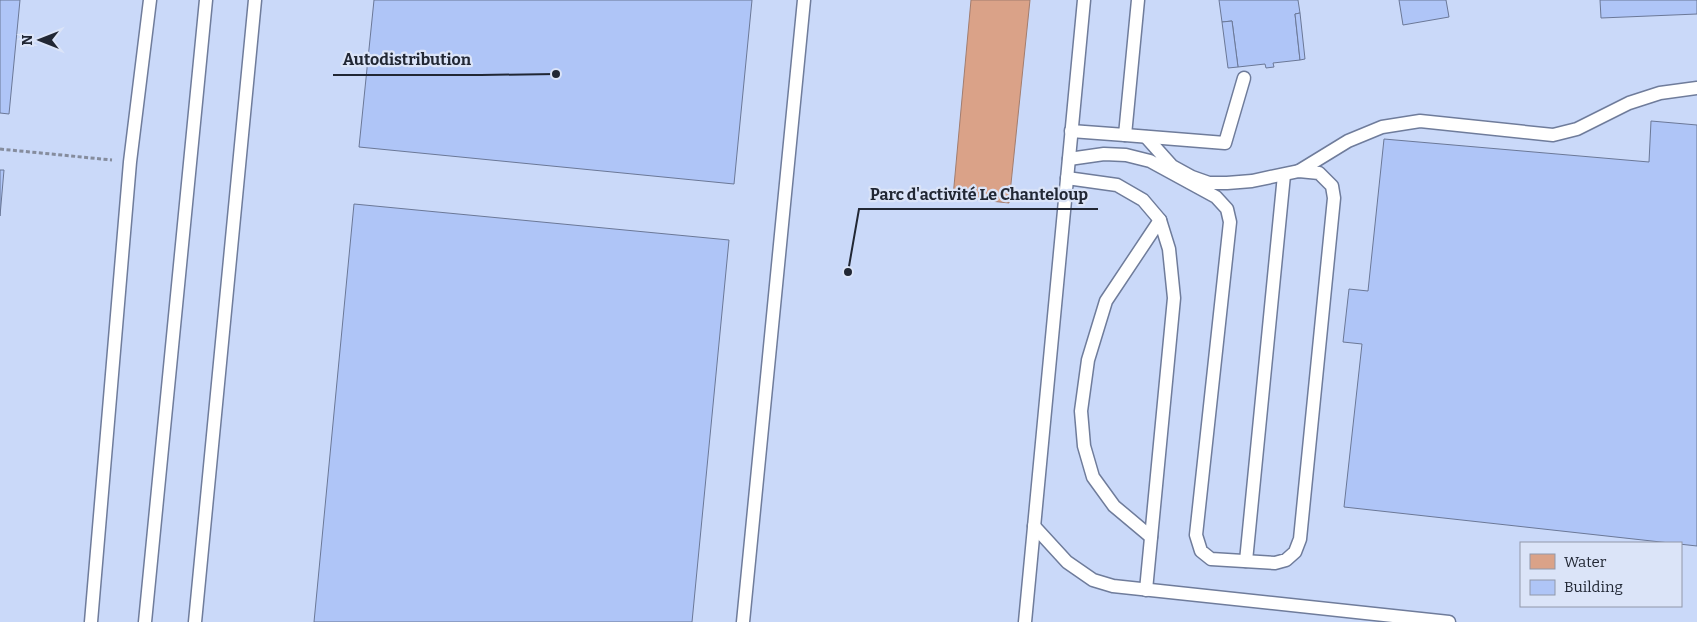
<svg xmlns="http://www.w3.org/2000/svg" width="1697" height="622" font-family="Bitter,serif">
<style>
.built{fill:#cad9f9;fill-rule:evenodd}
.water{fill:#daa288;stroke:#a27d6f}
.building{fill:#afc5f7;stroke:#6b7897}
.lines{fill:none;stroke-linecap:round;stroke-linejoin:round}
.service-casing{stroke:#6f7c9b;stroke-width:15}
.path{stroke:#858c9d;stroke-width:3;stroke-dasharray:4 2.5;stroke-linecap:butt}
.service{stroke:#fff;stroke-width:12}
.leader{fill:none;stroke:#212734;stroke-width:2}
.callout-dot{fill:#212734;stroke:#dbe4f8;stroke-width:2}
.callout-label{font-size:16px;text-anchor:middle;font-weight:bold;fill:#212734;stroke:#dbe4f8;stroke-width:4.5;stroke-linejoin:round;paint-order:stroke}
</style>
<rect width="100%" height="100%" fill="#dbe4f8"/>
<path class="built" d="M 0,0 L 1697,0 L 1697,622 L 0,622 ZM 1521,543 L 1681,543 L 1681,606 L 1521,606 Z"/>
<polygon class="water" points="971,0 1030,0 1009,203 953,197"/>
<g class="building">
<polygon points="0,0 20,0 9,114 0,113"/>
<polygon points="374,0 752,0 734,184 359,147"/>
<polygon points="1219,0 1298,0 1300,13 1295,14 1300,60 1273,63 1274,67 1266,68 1265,64 1238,67 1232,21 1222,22"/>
<polygon points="1399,0 1446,0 1449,17 1403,25"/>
<polygon points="1600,0 1697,0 1697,14 1601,18"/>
<polygon points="1300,13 1305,59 1300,60 1295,14"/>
<polygon points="1232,21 1238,67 1228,68 1222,22"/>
<polygon points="1651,121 1697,125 1697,546 1344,507 1362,344 1343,342 1349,289 1368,291 1384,139 1649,162"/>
<polygon points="0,170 4,170 0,216"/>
<polygon points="354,204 729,240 692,622 314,622"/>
</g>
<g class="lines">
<defs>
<g id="service">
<polyline points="1071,131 1125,135 1138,0"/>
<polyline points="1125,135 1225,143 1244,78"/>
<polyline points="1069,159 1104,154 1126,155 1150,161 1216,197 1227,209 1230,222 1196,535 1201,551 1211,559 1275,563 1286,560 1295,552 1300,539 1334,198 1332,186 1319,173 1299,171 1252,181 1227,183 1209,183 1192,177 1172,166 1146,137"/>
<polyline points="1299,171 1348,141 1382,127 1420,121 1553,135 1577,129 1629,103 1660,93 1697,88"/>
<polyline points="1067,178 1117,185 1143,200 1160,220 1169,249 1174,298 1146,590"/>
<polyline points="1034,526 1067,562 1093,580 1113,586 1449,622"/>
<polyline points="1151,537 1114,506 1093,477 1084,446 1081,411 1088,360 1106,301 1160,220"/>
<polyline points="1246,561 1284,175"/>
<polyline points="91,622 130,162 150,0"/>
<polyline points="145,622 206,0"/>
<polyline points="195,622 255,0"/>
<polyline points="743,622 804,0"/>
<polyline points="1025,622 1084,0"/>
</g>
</defs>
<use href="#service" class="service-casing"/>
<polyline class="path" points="0,149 112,160"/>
<use href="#service" class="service"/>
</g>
<path class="leader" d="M556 74L481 75H333M848 272L859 209H1098"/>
<g class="callout-dot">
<circle cx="556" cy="74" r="5"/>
<circle cx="848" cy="272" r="5"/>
</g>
<g class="callout-label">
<text x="407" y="65">Autodistribution</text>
<text x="979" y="200">Parc d'activité Le Chanteloup</text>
</g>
<rect x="1520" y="542" width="162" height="65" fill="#dbe4f8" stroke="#9198aa"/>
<rect x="1530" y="554" width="25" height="15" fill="#daa288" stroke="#9198aa"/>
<text x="1564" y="567" font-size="15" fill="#212734">Water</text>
<rect x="1530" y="580" width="25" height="15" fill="#afc5f7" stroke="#9198aa"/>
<text x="1564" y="592" font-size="15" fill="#212734">Building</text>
<g transform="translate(40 40) rotate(270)" stroke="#dbe4f8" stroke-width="4" paint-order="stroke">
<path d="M0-4L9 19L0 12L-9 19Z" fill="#212734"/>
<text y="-8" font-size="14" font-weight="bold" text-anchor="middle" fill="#212734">N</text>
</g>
</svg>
